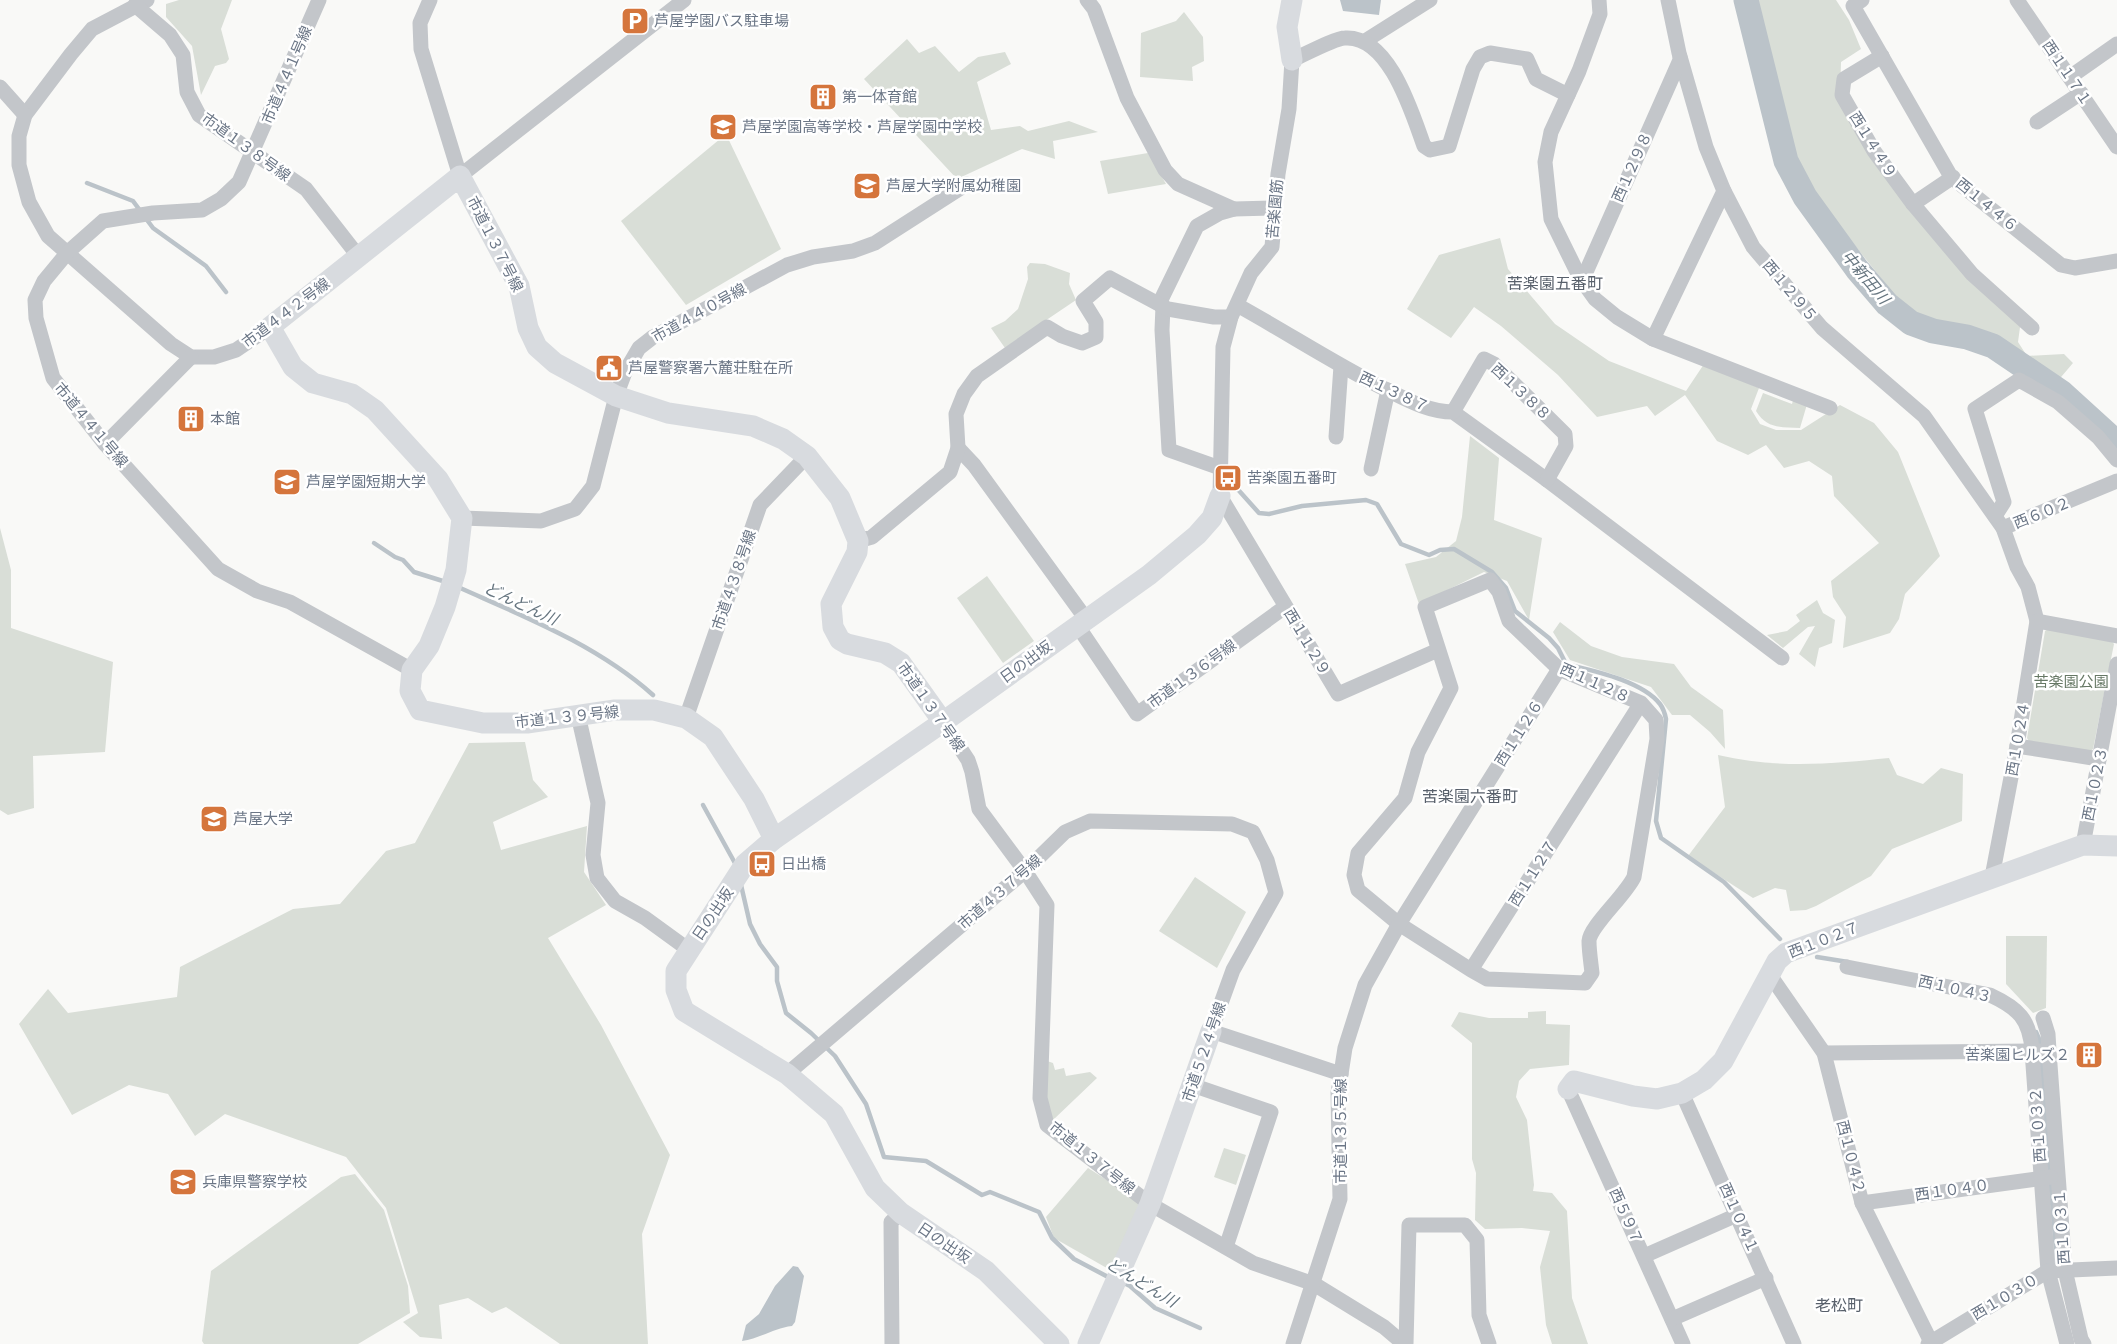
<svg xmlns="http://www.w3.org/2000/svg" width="2117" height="1344" font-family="'Varela Round','Noto Sans JP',sans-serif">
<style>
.green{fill:#d9ded7}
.water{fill:#bbc3c9}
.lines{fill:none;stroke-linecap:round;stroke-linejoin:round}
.stream{stroke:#bbc3c9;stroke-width:4.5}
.river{stroke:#bbc3c9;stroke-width:25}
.street{stroke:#c3c6ca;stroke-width:15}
.secondary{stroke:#d8dbdf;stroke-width:21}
.labels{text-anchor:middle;stroke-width:5;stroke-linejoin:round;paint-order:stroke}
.poi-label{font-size:15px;fill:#6b7686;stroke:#fff;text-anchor:start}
.street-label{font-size:15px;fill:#6b7686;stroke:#fff}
.park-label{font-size:15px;fill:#667865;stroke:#fff}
.water-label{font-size:16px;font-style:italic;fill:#677680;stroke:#fff}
.neighbourhood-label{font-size:16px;fill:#58606b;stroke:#fff}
</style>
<rect width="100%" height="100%" fill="#f9f9f7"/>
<g class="green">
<polygon points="179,0 232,0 221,29 229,59 226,63 215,66 201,95 192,46 166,17 166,4"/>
<polygon points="1737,0 1836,0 1849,20 1861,49 1841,62 1840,98 1872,152 2021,320 2018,342 2027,356 2064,354 2073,363 2056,383 2004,344 1969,328 1922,322 1910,314 1819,201 1792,150 1767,63"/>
<polygon points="1184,12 1203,37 1204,61 1192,67 1193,81 1140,77 1141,33 1176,21"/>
<polygon points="907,39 919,53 935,46 959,72 978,57 1005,52 1011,64 977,82 991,130 1020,126 1028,131 1069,121 1098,132 1053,141 1055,159 1022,149 957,179 864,79"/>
<polygon points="726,134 781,249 686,305 621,221"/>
<polygon points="1148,153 1166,184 1108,194 1100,161"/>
<polygon points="1500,238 1508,269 1555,324 1609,361 1686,391 1704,364 1759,388 1751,409 1760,424 1776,430 1801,430 1840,405 1874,423 1898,452 1940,556 1905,594 1899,619 1890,633 1843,648 1846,617 1833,597 1831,581 1879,543 1834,496 1832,476 1809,461 1784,468 1766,445 1748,455 1717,441 1685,395 1655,416 1647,406 1597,417 1558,375 1501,326 1474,307 1451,338 1407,309 1439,255"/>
<polygon points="1030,263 1045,264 1070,273 1069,284 1076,300 1005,348 991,328 1005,321 1018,309 1028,279 1027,267"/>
<path d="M 1763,393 L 1792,404 L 1794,397 L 1808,401 L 1800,428 C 1781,427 1767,429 1756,411 Z"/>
<polygon points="1470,436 1499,458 1494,520 1542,538 1529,620 1507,581 1484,572 1419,604 1405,564 1436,557 1456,541 1462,517"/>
<polygon points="0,528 11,570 11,628 113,662 105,752 33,756 34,808 8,815 0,810"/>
<polygon points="987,576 1034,641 1003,663 957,598"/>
<polygon points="1817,600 1823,613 1835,620 1832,643 1819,648 1815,667 1799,654 1815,626 1808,627 1783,648 1767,635 1787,631 1800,621 1796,615"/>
<polygon points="1560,622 1591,646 1622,657 1674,664 1691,687 1723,710 1725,749 1710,732 1690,715 1672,715 1651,687 1570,660 1553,632"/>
<polygon points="2050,628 2109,638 2114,644 2093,749 2088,753 2030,743 2027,738 2045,631"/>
<polygon points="525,742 533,780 548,797 493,822 501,850 587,826 584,872 606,905 548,938 601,1025 670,1155 642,1234 648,1344 560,1344 506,1307 492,1313 468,1298 439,1305 442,1339 420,1337 403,1322 418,1313 386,1208 346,1157 225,1114 195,1136 168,1094 129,1085 72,1115 19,1024 48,989 68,1013 177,997 180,967 293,909 340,904 386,851 415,843 469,743"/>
<path d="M 1718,755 C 1777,769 1830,764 1889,758 L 1897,775 L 1923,784 L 1941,768 L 1963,774 L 1962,821 L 1892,849 L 1871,876 L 1816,906 L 1806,910 L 1790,911 L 1786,890 L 1775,888 L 1753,898 L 1688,856 L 1725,807 Z"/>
<polygon points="1195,877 1246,912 1217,968 1159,931"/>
<polygon points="2006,936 2047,936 2046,1008 2033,1013 2006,984"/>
<polygon points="1546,1011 1546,1024 1570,1025 1569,1065 1530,1069 1519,1081 1516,1097 1527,1120 1534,1185 1533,1191 1552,1193 1567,1211 1572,1298 1588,1344 1552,1344 1546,1325 1540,1267 1550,1231 1522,1228 1485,1229 1475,1220 1476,1173 1472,1159 1472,1043 1451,1026 1459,1012 1489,1018 1528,1018 1528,1012"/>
<polygon points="1047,1061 1053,1063 1055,1070 1064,1068 1066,1076 1090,1072 1097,1078 1053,1120 1047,1105"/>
<polygon points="1224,1148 1246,1155 1236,1185 1214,1177"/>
<polygon points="1088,1168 1137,1199 1139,1208 1112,1271 1054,1238 1046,1217"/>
<polygon points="355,1174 384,1210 408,1286 410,1313 358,1344 204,1344 202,1341 211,1271 341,1177"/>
</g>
<g class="water">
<polygon points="1340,0 1381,0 1379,15 1343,11"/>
<path d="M 793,1266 L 798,1267 L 804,1276 L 795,1322 L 792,1326 C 774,1328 759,1339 742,1341 L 746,1325 L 759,1314 L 775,1286 Z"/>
</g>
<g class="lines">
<g class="stream">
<polyline points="87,183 133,201 153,228 206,266 226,292"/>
<path d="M 1233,484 L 1259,513 L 1269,514 L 1302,506 L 1366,500 L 1377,504 L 1401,544 L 1429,555 L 1440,550 L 1454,549 L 1492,572 L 1506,588 L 1515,611 L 1549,638 L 1558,648 L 1566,664 C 1594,671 1642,681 1660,704 C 1663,708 1665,714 1666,719 L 1656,821 L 1661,838 L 1724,882 L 1780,939"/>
<polyline points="374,543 395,557 403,560 414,572 446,582"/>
<path d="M 458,587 C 525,617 597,645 653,695"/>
<polyline points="703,805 736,865"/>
<polyline points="741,885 750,924 760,944 777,967 777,981 786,1013 811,1033 835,1056 866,1104 884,1157 926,1161 982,1195 990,1192 1039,1212 1052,1238 1074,1259 1110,1278"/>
<polyline points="1817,957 1848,962"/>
<polyline points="2036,1032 2039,1039 2057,1263"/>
<polyline points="1122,1282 1130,1286 1155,1308 1200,1328"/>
</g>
<polyline class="river" points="1746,0 1786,161 1805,197 1857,269 1887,304 1911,323 1933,331 1967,337 1993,346 2061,392 2117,443"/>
<g class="street">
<polyline points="147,0 92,29 71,54 25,115 19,136 19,165 29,202 48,236 171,344 191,357 214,357 236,350 270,327"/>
<polyline points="319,0 239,182 221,199 202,210 153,213 103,221 68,252 44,281 35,300 36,318 53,378 105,444 218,569 257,591 290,602 412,670"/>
<polyline points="430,0 420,23 421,49 460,176 684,0"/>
<polyline points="1087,0 1094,9 1127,98 1165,170 1178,184 1234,209"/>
<polyline points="1599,0 1600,14 1579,71 1551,132 1545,162 1551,219 1580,278 1595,299 1617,317 1653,339 1830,408"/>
<polyline points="1668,0 1679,53 1706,147 1724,191 1753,247 1822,328 1924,416 2003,528 2017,567 2028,587 2037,621"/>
<polyline points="1862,0 1853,6 1950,175 1955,180 2061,265 2075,268 2117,261"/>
<polyline points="2017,0 2117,147"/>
<polyline points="135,5 170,35 183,55 187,92 199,115 306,189 359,257"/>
<polyline points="1365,41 1430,0"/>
<polyline points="1882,56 1844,79 1842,95 1874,151 1913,204 1953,177"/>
<polyline points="2070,77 2117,44"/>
<polyline points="0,87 25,115"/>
<polyline points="2037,122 2081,93"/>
<polyline points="1913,204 1972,274 2032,328"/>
<polyline points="1582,281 1680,60 1680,57"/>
<polyline points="1159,304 1197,226 1220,213 1234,209 1275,208"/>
<path d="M 1237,305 C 1286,332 1332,362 1381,387 C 1404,398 1427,412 1453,412 L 1547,480 L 1782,658"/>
<polyline points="1163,306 1162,330 1169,450 1220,468"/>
<polyline points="1653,339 1724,191"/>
<polyline points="1453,412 1484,359 1494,364 1565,434 1566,446 1547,480"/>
<polyline points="1336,437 1341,366"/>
<polyline points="105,444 191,357"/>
<polyline points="958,448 974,465 1086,619"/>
<polyline points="1371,469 1388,390"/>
<polyline points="1995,516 2004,502 1975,409 2019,380 2058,402 2098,437 2117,460"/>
<polyline points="462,518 541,521 575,509 593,486 616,396 625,372 639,348 653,337 787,265 813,257 853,251 875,243 967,184"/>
<polyline points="2003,528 2117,481"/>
<polyline points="858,541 872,537 950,472 958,448 956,414 964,394 977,376 1047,327 1062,336 1082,343 1096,337 1096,322 1083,301 1110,278 1168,309 1214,317 1231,317"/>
<polyline points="1077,625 1137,714 1285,607"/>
<path d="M 1438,650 L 1338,694 L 1220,496 L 1223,347 L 1231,317 L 1251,273 L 1272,247 L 1278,174 L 1289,109 L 1292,60 C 1304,55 1335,38 1345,38 C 1389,35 1412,113 1424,146 L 1430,150 L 1449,146 L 1473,69 L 1480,57 L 1490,53 L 1527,59 L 1536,79 L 1568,95"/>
<polyline points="578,715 598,803 593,855 597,878 615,901 645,918 689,950"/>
<polyline points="686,718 760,505 807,456"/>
<polyline points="943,722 968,760 972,772 979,809 1025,871 1047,905 1040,1098 1047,1125 1150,1204 1253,1263 1314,1284 1384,1327 1404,1344"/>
<polyline points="2017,746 2099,759"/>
<polyline points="2083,845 2117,664"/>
<polyline points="1992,877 2017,746 2037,621 2117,636"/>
<path d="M 1847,967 L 1990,995 C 2018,1008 2030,1019 2032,1051 L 2040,1051"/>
<path d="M 1471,970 L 1487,979 L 1585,983 L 1592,973 C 1591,963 1589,951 1589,941 C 1590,926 1625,896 1634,877 L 1657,739 L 1656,720 L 1641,703 L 1559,669 L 1509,621 L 1499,592 L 1490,580 L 1425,607 L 1451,688 L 1418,752 L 1405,798 L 1358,853 L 1354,875 L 1358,890 L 1399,924 L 1471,970 L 1641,703"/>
<polyline points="1770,975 1824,1053 1862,1203 1931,1342"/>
<polyline points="2043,1018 2048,1034 2049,1051 2065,1270 2081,1339 2084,1344"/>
<polyline points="1824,1053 2032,1051 2048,1271 2067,1344"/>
<polyline points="787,1074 1025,871 1065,832 1090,821 1232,824 1253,832 1267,860 1276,893 1233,970 1211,1031 1341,1074"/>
<polyline points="1192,1085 1271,1112 1226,1247"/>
<polyline points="1568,1089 1683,1344"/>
<polyline points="1682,1093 1794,1344"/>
<polyline points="1862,1203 2051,1177"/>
<polyline points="1644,1256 1737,1215"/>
<polyline points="1672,1319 1766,1278"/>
<polyline points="892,1344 891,1222 901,1213"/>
<polyline points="1293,1344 1340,1199 1338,1093 1345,1048 1365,985 1399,924 1559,669"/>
<polyline points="1406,1344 1409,1225 1465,1225 1477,1240 1479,1315 1489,1344"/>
<polyline points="1928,1344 2048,1271 2117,1268"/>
</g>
<g class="secondary">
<polyline points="1292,0 1287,27 1292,60"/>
<polyline points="774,839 754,799 713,737 686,718 654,710 615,710 527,723 483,723 420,710 410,691 412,670 429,646 445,607 456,570 462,518 438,479 375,410 352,394 313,383 293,367 270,327 460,176 519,286 528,328 537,347 555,363 616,396 668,413 753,426 783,439 807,456 840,498 858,541 857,552 831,604 833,627 840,640 847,644 885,653 901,663 943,722"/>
<polyline points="1568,1089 1574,1081 1633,1096 1657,1099 1682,1093 1704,1080 1723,1061 1777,961 1786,953 2083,845 2117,846"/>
<polyline points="1059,1344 986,1271 901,1213 875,1188 834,1114 787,1074 684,1011 676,990 676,971 745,864 774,839 943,722 1149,575 1197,535 1212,518 1220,496"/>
<polyline points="1088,1344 1150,1204 1211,1031"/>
</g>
</g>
<defs>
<symbol id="parking-square" viewBox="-11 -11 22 22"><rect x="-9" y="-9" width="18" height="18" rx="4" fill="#d5753c" stroke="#fff"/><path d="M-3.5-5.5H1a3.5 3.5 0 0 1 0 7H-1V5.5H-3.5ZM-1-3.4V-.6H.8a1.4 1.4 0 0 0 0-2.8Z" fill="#fff"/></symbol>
<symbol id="building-square" viewBox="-11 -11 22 22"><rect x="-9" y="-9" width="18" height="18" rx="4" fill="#d5753c" stroke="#fff"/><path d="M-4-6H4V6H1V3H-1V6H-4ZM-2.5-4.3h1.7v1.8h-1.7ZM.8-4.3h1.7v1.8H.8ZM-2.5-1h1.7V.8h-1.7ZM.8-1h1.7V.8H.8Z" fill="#fff"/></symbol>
<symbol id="school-square" viewBox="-11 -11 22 22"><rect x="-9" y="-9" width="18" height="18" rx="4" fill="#d5753c" stroke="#fff"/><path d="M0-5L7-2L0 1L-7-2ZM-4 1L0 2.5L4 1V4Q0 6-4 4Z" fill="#fff"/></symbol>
<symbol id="civic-square" viewBox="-11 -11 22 22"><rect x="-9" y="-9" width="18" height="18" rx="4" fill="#d5753c" stroke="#fff"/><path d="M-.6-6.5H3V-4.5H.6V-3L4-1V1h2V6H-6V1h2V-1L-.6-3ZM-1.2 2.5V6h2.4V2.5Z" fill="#fff"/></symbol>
<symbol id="bus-square" viewBox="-11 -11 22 22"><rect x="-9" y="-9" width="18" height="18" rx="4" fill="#d5753c" stroke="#fff"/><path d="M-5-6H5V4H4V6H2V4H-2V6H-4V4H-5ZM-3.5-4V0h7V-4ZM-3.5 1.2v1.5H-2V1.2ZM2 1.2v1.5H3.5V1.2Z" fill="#fff"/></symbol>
<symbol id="university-square" viewBox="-11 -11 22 22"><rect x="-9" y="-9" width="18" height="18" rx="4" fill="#d5753c" stroke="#fff"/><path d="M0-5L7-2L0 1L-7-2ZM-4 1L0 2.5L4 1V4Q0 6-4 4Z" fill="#fff"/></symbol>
</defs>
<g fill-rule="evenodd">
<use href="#parking-square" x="619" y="5" width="32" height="32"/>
<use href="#building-square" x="807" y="81" width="32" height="32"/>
<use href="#school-square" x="707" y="111" width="32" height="32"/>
<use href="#school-square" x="851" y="170" width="32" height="32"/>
<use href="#civic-square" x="593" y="352" width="32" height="32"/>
<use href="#building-square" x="175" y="403" width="32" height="32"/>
<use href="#bus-square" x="1212" y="462" width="32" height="32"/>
<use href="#university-square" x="271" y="466" width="32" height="32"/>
<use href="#university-square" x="198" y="803" width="32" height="32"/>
<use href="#bus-square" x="746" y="848" width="32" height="32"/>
<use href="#building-square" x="2073" y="1039" width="32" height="32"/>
<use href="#school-square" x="167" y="1166" width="32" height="32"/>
</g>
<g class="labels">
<g class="poi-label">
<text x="654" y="26">芦屋学園バス駐車場</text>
<text x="842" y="102">第一体育館</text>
<text x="742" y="132">芦屋学園高等学校・芦屋学園中学校</text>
<text x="886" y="191">芦屋大学附属幼稚園</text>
<text x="628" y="373">芦屋警察署六麓荘駐在所</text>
<text x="210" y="424">本館</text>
<text x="1247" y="483">苦楽園五番町</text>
<text x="306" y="487">芦屋学園短期大学</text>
<text x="233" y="824">芦屋大学</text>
<text x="781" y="869">日出橋</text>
<text x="2070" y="1060" text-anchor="end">苦楽園ヒルズ２</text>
<text x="202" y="1187">兵庫県警察学校</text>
</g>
<g class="street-label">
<text transform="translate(2067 73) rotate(56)" y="5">西１１７１</text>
<text transform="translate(287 75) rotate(-67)" y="5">市道４４１号線</text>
<text transform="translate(1873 145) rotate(58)" y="5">西１４４９</text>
<text transform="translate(246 147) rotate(36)" y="5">市道１３８号線</text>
<text transform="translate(1632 167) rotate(-66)" y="5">西１２９８</text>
<text transform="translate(1987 205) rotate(39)" y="5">西１４４６</text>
<text transform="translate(1275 209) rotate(-85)" y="5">苦楽園筋</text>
<text transform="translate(495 244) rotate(63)" y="5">市道１３７号線</text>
<text transform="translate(1790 291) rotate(50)" y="5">西１２９５</text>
<text transform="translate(286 313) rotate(-37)" y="5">市道４４２号線</text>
<text transform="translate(699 313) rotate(-29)" y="5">市道４４０号線</text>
<text transform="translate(1394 392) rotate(25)" y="5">西１３８７</text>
<text transform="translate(1521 392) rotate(43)" y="5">西１３８８</text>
<text transform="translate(91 425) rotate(50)" y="5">市道４４１号線</text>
<text transform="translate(2042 513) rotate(-22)" y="5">西６０２</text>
<text transform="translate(734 580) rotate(-71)" y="5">市道４３８号線</text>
<text transform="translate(1307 642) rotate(59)" y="5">西１１２９</text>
<text transform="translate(1026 662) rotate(-36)" y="5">日の出坂</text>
<text transform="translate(1192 674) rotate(-36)" y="5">市道１３６号線</text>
<text transform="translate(1595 683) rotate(24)" y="5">西１１２８</text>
<text transform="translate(931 707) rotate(55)" y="5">市道１３７号線</text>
<text transform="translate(567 717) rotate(-6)" y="5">市道１３９号線</text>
<text transform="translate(1519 733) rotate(-58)" y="5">西１１２６</text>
<text transform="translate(2018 739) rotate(-80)" y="5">西１０２４</text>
<text transform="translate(2095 784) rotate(-79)" y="5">西１０２３</text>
<text transform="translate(1533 873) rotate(-58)" y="5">西１１２７</text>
<text transform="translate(1000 892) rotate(-41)" y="5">市道４３７号線</text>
<text transform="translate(713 914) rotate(-56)" y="5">日の出坂</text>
<text transform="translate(1824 940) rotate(-21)" y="5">西１０２７</text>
<text transform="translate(1955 989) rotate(13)" y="5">西１０４３</text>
<text transform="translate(1204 1052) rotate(-71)" y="5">市道５２４号線</text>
<text transform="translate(2038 1125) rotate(-94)" y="5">西１０３２</text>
<text transform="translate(1341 1131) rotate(-90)" y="5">市道１３５号線</text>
<text transform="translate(1851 1157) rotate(76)" y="5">西１０４２</text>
<text transform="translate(1092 1158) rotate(39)" y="5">市道１３７号線</text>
<text transform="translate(1952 1190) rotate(-8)" y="5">西１０４０</text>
<text transform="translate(1626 1216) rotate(66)" y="5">西５９７</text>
<text transform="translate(1739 1218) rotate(66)" y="5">西１０４１</text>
<text transform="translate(2062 1227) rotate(-94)" y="5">西１０３１</text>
<text transform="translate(944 1243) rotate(34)" y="5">日の出坂</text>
<text transform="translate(2005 1297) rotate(-31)" y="5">西１０３０</text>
</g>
<g class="park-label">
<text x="2071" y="687">苦楽園公園</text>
</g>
<g class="water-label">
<text transform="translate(1866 277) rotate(50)" y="6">中新田川</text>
<text transform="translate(521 603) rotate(25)" y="6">どんどん川</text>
<text transform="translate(1142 1282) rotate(31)" y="6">どんどん川</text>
</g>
<g class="neighbourhood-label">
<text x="1555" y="289">苦楽園五番町</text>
<text x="1470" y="802">苦楽園六番町</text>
<text x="1839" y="1311">老松町</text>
</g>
</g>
</svg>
